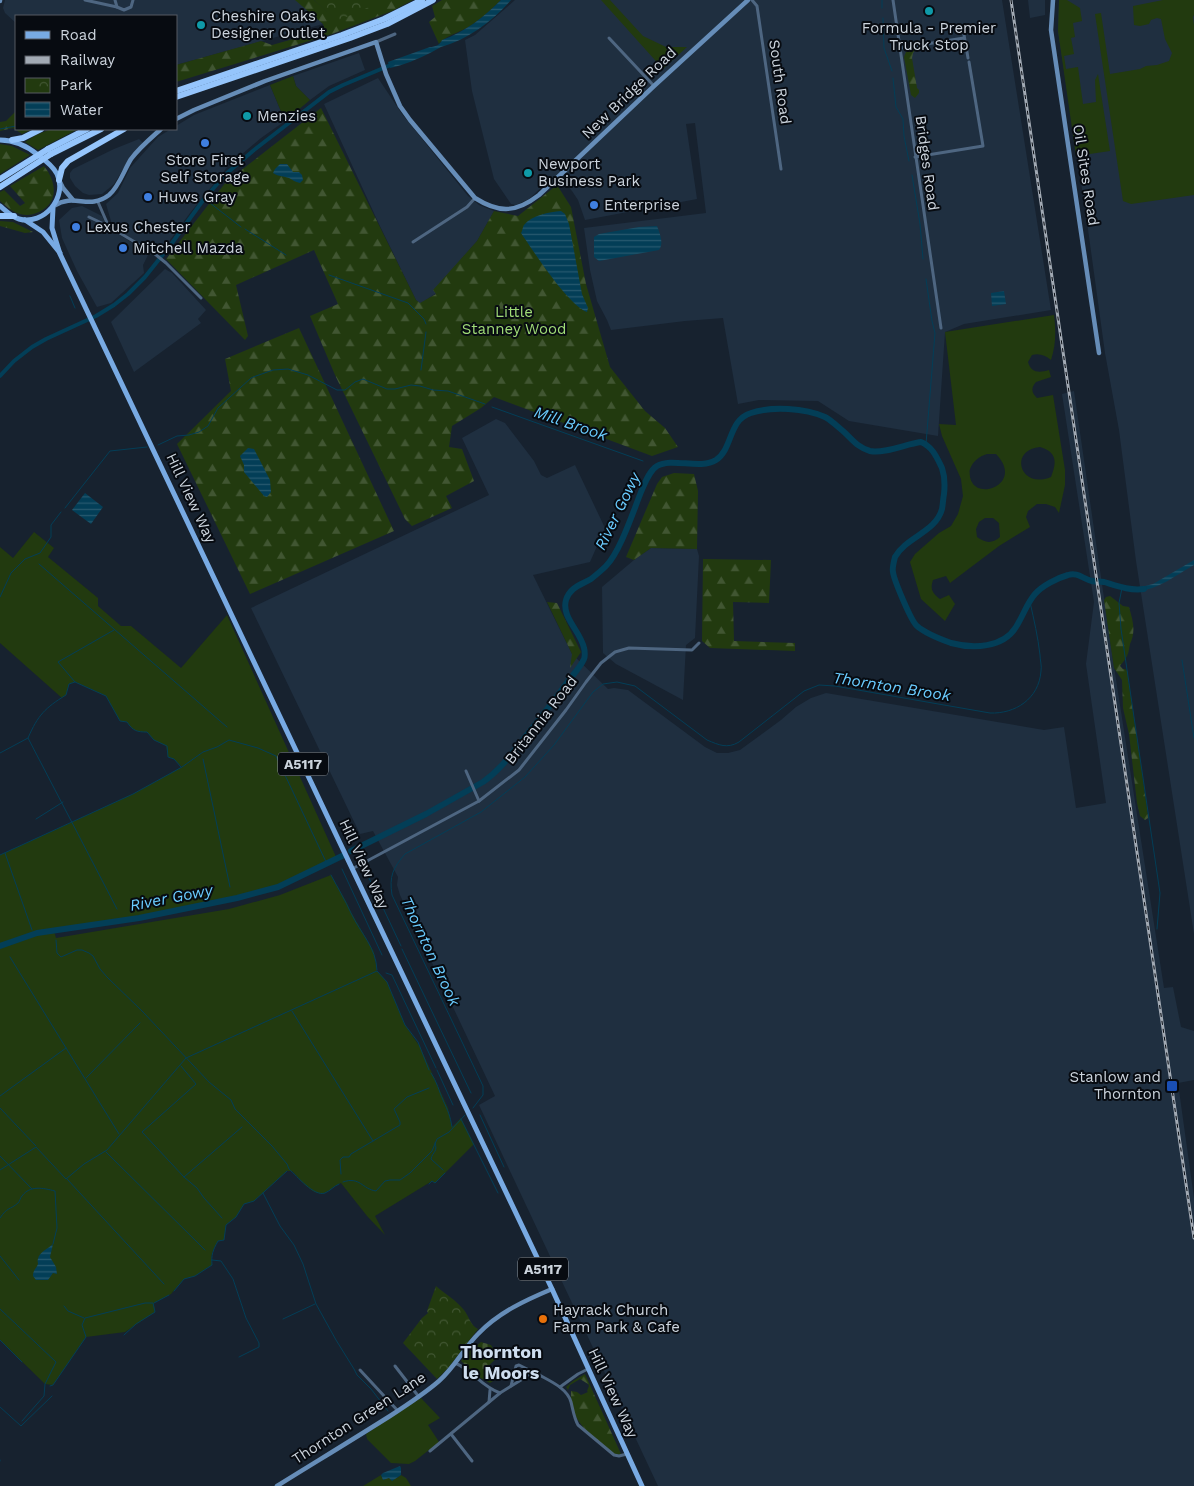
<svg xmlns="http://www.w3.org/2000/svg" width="1194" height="1486" font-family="'Work Sans',sans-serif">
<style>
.built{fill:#1f2f40}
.grass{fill:#223a0f;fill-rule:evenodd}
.forest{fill:url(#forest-firs)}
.cemetery{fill:url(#cemetery-stones)}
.park{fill:url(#park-crowns)}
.water{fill:url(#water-rules)}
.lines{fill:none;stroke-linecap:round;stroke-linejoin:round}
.stream{stroke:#033e57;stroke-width:1}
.canal{stroke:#033e57;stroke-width:4}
.river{stroke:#033e57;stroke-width:6}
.street{stroke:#4e6681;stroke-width:3}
.secondary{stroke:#668db8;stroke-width:4.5}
.primary{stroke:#78aae3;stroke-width:5}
.highway{stroke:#95c5fc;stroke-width:6}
.rail-casing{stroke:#a2aab4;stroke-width:3}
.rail{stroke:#070b11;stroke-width:1;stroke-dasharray:4;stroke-linecap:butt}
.highway-bridge{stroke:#95c5fc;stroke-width:6}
.culture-dot{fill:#0f9aa8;stroke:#070b11;stroke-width:2}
.shop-dot{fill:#3f7fe0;stroke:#070b11;stroke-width:2}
.transit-dot{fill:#1a4fb4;stroke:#070b11;stroke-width:2}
.food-dot{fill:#e8710a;stroke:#070b11;stroke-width:2}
.labels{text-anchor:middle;stroke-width:4;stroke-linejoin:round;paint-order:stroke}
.shield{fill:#070b11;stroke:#9198a0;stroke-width:1}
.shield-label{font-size:14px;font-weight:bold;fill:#ccd4dd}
.poi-label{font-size:15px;fill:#ccd4dd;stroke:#070b11;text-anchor:start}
.street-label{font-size:15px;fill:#ccd4dd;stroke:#070b11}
.park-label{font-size:15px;fill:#a0dc77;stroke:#070b11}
.water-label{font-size:16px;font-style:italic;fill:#6accff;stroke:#070b11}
.quarter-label{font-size:18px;font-weight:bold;fill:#ceddee;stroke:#070b11}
</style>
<defs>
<pattern id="forest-firs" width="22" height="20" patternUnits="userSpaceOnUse" patternTransform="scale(1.25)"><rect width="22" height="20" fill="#223a0f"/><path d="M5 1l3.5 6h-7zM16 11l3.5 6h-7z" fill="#415632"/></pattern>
<pattern id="cemetery-stones" width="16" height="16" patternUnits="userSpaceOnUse" patternTransform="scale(1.25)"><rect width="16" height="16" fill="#223a0f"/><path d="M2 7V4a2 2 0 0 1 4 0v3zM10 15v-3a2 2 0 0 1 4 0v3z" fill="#415632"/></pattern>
<pattern id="park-crowns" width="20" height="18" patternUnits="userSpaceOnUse" patternTransform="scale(1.25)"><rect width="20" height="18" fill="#223a0f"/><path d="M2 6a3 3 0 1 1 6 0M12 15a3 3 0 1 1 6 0" fill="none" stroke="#415632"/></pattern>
<pattern id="water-rules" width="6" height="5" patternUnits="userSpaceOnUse" patternTransform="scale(1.25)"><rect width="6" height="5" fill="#033e57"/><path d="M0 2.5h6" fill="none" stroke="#27596f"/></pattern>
</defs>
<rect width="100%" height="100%" fill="#17222f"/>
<g class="built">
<polygon points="5,0 297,0 323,24 176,65 176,16 16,16 16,23 5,13 3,8"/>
<polygon points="515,0 1002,0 1051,310 964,324 945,332 938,436 849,421 818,401 759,400 738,404 723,318 685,321 611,330 607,320 597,301 590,270 584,228 706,213 695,123 686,124 697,199 585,220 578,200 572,191 566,184 557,185 550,179 529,199 516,205 511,204 494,179 472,91 465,40 475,35"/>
<polygon points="1028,0 1045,0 1045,15 1030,18"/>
<polygon points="1059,0 1194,0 1194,934 1136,561 1119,430 1105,353 1087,222 1058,31"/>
<polygon points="359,53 365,70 329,86 310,100 296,86 293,76"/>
<polygon points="378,78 402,114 468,196 479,205 494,211 477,241 434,290 436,293 420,304 416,300 379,224 324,104"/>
<polygon points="270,85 285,121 261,138 229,165 190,213 159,255 113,228 106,204 118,193 130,168 158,137 171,129 176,129 176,126 194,115"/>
<polygon points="139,139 143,143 125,166 114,184 102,194 89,195 83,193 75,186 70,178 70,173 73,169 114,149"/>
<polygon points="82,206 102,216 108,228 149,253 143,265 144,273 111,303 97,307 77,271 62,238 59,220 72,208"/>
<polygon points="165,269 172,273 206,310 198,319 201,323 134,372 111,322"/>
<polygon points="1074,391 1113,660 1164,988 1173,987 1181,1027 1194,1031 1194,1080 1178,1083 1194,1198 1194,1486 658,1486 479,1105 495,1096 400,895 397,885 398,877 373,831 360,834 251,608 489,495 462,438 496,419 505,423 534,461 541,475 547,478 575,465 605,528 590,562 533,575 572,654 608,689 614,688 628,690 705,747 717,753 728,753 740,750 781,720 796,707 811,698 826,693 1044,730 1064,727 1076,808 1106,803 1086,664 1094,602 1062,394"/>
<polygon points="651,548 697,549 699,556 695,638 686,645 683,700 616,664 603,653 602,587 634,560"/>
</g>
<g class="grass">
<polygon points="601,0 610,0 643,36 666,47 687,47 663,69"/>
<polygon points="1059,0 1067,0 1080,8 1082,21 1073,23 1075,37 1071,38 1074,54 1064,56 1066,69 1078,67 1083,104 1096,102 1095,80 1098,74 1110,151 1076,156 1058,31"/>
<polygon points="1163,0 1194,0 1194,15 1193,17 1194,25 1194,195 1131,204 1123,201 1095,14 1101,13 1110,74 1140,69 1146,66 1157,65 1169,61 1172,53 1165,39 1161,19 1157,18 1151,20 1149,24 1140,26 1134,25 1133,6"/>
<polygon points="293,76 296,86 310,100 285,121 270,85"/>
<polygon points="51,129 78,129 38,150 25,142 36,135"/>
<path d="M 1054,315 C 1056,331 1056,345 1051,360 C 1045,355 1039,353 1032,355 L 1028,362 C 1031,373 1039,373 1049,370 L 1051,377 L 1036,382 C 1031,388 1031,392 1037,398 L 1053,395 L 1065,470 L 1065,485 L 1059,513 L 1055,507 L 1046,504 L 1037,504 L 1028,511 L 1026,517 L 1030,527 L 999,546 L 950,583 L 946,576 L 933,580 C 930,589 932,593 940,599 L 949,595 L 955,604 L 945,621 L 921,599 L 910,562 L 915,554 L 939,533 L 951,526 L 958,514 L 963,496 L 961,479 L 942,436 L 939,424 L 956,425 L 945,332 ZM 1040,447 C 1057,452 1057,462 1051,477 C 1020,490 1008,450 1040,447 ZM 987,454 L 996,454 C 1025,484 975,503 970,477 C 970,474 969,472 970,469 C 973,461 980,456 987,454 ZM 985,518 L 993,518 L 999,523 L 1000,537 C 992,544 985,543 977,537 L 976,529 L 979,522 Z"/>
<path d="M 34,532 L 54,548 L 48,557 L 98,598 L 98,606 L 121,626 L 131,626 L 181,668 L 227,615 L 337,859 L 278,887 L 237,898 L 139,918 L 54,931 L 56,938 L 229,909 L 280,895 L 331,875 L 347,903 L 351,912 L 374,952 L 377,971 L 387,982 L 405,1025 L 420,1047 L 448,1108 L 452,1127 L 461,1118 L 474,1144 L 435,1183 L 432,1181 L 375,1216 L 385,1235 L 367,1216 L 341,1183 C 335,1185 330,1191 324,1193 C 313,1197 299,1178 292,1171 L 287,1171 L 254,1201 L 244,1204 L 236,1217 L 226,1225 L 224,1240 L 218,1241 C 213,1250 210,1255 212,1265 L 195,1276 L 184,1279 L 171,1294 L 154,1303 L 155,1312 L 125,1332 L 86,1337 L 53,1385 L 45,1384 L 0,1340 L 0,855 L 133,794 L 182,767 L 174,759 L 168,757 L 166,746 L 154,740 L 147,732 C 137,732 133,731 127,722 L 120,721 L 106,696 L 75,682 L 69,684 L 66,695 L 62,698 L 0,643 L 0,547 L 13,558 Z"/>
<polygon points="421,1398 440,1418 428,1425 439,1442 415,1461 409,1464 391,1463 367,1439 366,1434"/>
<polygon points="381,1475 382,1478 397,1478 401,1475 406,1478 411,1486 363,1486"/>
</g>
<g class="forest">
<polygon points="295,0 314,0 337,20 383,0 413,0 392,11 332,34 176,82 176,65 261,41 272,45 325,30 323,24"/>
<path d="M 442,0 L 501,0 C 492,9 483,17 473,24 C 464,31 444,36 439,44 L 429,22 L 435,17 L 432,6 Z"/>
<polygon points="916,49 913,53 912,58 917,88 919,90 919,93 915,98 911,95 904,57 906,52"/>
<polygon points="321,108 416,300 420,303 436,294 433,290 477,241 494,211 518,216 557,185 571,207 586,284 610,367 645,411 665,428 678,447 652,456 494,397 481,408 452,426 449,447 462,449 474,481 446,496 452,508 412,526 405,519 335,375 310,316 338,304 314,250 236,285 248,336 245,340 166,259 226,182"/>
<polygon points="16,111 16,129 33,129 22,134 13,128 0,131 0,122 6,121"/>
<polygon points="0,144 12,146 30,155 0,174"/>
<path d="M 44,166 C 56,181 60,202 39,212 C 32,215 27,216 20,214 C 12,212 6,206 0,201 L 0,192 L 4,190 L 20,206 L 25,203 L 10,186 Z"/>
<polygon points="0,221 13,222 33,232 25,233 0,226"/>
<polygon points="299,328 394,531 250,594 177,444 231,391 225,359"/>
<polygon points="674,473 694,474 698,491 697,549 651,548 634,560 626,557 657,484 662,477"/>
<polygon points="703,559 771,560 769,603 733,602 734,641 795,643 795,651 710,648 702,641"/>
<path d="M 1110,596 L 1123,606 L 1129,607 C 1133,621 1136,631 1130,644 C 1129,648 1129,652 1127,656 C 1125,660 1122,663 1120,666 L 1123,669 L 1125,669 L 1127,671 L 1147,808 L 1148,818 L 1145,820 L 1140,816 L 1137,803 L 1129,734 L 1123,708 L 1122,680 L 1114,668 L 1104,600 L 1106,597 Z"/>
<polygon points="547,602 557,603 581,652 570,668 572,654"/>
<path d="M 585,1374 L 621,1454 L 619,1455 L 614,1454 C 593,1436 569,1423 571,1391 L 577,1392 L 581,1395 L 588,1392 L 587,1391 L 589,1386 L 588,1384 L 580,1379 L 570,1385 L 568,1390 L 566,1387 L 573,1381 Z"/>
</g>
<polygon class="cemetery" points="481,1342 491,1345 498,1357 487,1367 496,1379 490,1383 477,1376 461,1361 467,1353"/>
<g class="park">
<polygon points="314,0 383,0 383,1 337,21"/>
<path d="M 436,1286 C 445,1294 456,1300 464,1310 C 469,1316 470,1325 478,1329 L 448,1368 L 437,1379 L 403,1343 L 422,1318 L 428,1313 L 427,1311 Z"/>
</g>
<g class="water">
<path d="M 501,0 L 511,0 C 492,22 468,39 441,47 C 437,49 434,51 430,53 C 418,59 404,65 390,68 L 388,62 L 430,47 C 435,47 440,45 442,40 C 465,32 484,17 501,0 Z"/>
<path d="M 280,164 L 287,164 L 293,172 L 299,172 L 302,175 L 303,180 L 300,183 C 295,182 293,180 289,178 C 284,176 279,177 273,173 L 275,169 Z"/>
<path d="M 561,211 L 565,214 L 569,224 L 582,294 L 588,308 L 587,312 C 567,304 534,252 521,233 C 522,232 523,226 524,225 C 532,215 549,212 561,211 Z"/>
<path d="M 657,226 C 660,234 664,243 659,250 L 599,261 L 594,257 L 594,237 L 599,234 L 639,227 Z"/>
<polygon points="1004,291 1006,304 992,306 991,293"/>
<polygon points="248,448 254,449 270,480 271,492 267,497 264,496 244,472 244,465 240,456"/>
<polygon points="85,493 103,507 91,524 72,510"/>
<path d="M 1194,560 L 1194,565 C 1176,575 1158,590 1137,591 L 1137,588 L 1153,584 Z"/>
<path d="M 53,1244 L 50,1257 L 56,1267 L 57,1274 L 53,1273 L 48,1280 L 36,1280 L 33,1276 C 33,1270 36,1269 38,1264 C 38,1262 37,1261 38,1259 C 39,1252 48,1249 53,1244 Z"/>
<polygon points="400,1466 401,1468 401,1475 392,1481 389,1478 383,1480 381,1475 383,1473"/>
</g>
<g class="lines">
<g class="stream">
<polyline points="882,8 882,0"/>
<polyline points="883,18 884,48 892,71"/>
<polyline points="893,78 896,107 903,119 904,136 909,161"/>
<polyline points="0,129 16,126"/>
<polyline points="912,175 920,224 923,259"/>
<polyline points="210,203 241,227"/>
<polyline points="245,229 286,255"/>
<polyline points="329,275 408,303 424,319 426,324"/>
<polyline points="70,296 75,308"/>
<polyline points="421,370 426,332"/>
<polyline points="492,407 643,461"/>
<polyline points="926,444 935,333 932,321 926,279"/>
<polyline points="158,445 177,436 189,435 199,432 208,426 218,408 251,378 256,376 273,370 288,369 308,375 337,390 345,390 355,382 363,379 387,389 395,389 411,385 420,386 433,390 448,391 485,404"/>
<polyline points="65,508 110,451 147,447"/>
<polyline points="39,564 227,727"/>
<polyline points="1122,588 1119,603 1121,629 1160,893 1157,929"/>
<polyline points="0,597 11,573 25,559 40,553 51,537 51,525 61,512"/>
<path d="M 114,630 L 58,662 L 75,682 L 106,696 L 120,721 L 127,722 C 133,731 137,732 147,732 L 154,740 L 167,746 L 168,757 L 174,759 L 181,767"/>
<polyline points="1182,660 1194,738"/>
<path d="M 75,682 L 69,684 L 66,695 C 45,708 38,715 28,738 L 117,909"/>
<polyline points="0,753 28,738"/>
<polyline points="203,759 230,887"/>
<polyline points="36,819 63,802"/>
<polyline points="5,853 32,930"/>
<polyline points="0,855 133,794 182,767 203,752 217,747 229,740 258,748 276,756 327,864"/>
<polyline points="342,869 382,955"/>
<path d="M 331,875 C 338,888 345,900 351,913 C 361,934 376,947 377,970"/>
<polyline points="368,876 401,946"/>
<path d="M 56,940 L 57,953 L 61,957 L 77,950 L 82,950 L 89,953 L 93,956 L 100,969 L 107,977 L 143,1012 L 209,1082 L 231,1100 L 235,1109 L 272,1146 L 287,1164 L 289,1169 C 297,1176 314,1197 325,1193 C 330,1191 334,1186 339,1184"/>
<polyline points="402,949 471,1093"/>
<polyline points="10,957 119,1134"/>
<polyline points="386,973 392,975 436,1068"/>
<polyline points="292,1011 373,1141"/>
<polyline points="181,1066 196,1084 142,1132 184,1177 197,1188 204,1198 222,1218"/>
<polyline points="437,1070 453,1105"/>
<path d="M 431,1073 C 437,1082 439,1091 443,1100 C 448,1111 450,1115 452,1127"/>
<polyline points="86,1078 140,1023"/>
<polyline points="0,1096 66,1048"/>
<polyline points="0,1108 36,1146"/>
<path d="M 473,1108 L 483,1095 L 483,1086 L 392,895 C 389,876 393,868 405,854 L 481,812 L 525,777 L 554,745 L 593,692 L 603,684 L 617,682 L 635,686 L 707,740 C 719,745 727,749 739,742 L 804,691 L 819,685 L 835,686 L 990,713 C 1015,714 1039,699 1041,671 C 1042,666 1040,660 1040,655 C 1038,637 1034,620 1030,602"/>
<polyline points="480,1115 504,1167"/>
<polyline points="461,1119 498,1193"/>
<path d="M 435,1143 C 438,1152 433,1151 431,1159 L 443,1170"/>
<polyline points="106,1152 205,1250"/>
<polyline points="0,1156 32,1189"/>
<polyline points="0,1170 36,1147 66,1179 84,1164 107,1150 186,1058 377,971 387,982 405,1025 418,1042 429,1070"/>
<polyline points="341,1174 340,1160 343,1157 349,1157 351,1154 400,1125 400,1122 394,1109 407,1097 429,1088"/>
<polyline points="184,1177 242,1127"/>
<polyline points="67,1179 164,1284"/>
<path d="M 343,1182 C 360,1176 362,1189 376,1191 L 385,1181 L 390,1180 L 400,1180 L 410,1173 L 432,1151 L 437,1139 L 449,1132 L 465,1115"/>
<polyline points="429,1184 432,1181 435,1183 445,1173"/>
<polyline points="263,1193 280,1226 294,1245 303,1264 316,1304 336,1340 354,1369 357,1375 371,1389 388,1411"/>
<path d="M 0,1218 C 7,1207 10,1210 18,1203 C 20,1201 20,1198 22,1196 C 30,1185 43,1188 55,1191 L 57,1228 L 53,1244"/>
<polyline points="0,1256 19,1280"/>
<polyline points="212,1260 221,1261 233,1279 246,1318 259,1343 259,1347 239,1357"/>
<path d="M 174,1291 L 184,1279 L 195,1276 L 212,1265 C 211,1255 213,1250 218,1241 L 224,1240 L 226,1225 L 236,1217 L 244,1204 L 254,1201 L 287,1171"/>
<polyline points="154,1303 169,1295"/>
<polyline points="64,1306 68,1311 84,1318"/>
<polyline points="0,1309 56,1362 45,1384 44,1396 22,1421"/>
<polyline points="283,1319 315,1304"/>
<polyline points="0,1340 22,1362"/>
<polyline points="50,1386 53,1385 86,1337 82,1325 85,1318 145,1303 153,1303 155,1312 136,1324 124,1335"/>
<polyline points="0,1407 21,1426 52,1396"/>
<polyline points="0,1460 0,1461"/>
</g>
<polyline class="canal" points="0,376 14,361 32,347 46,339 96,316 114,305 128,294 145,277 172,243 204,199 226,174 254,150 329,92 343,85 393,64"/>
<g class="river">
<path d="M 351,851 L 426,814 L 483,782 C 499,771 510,756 522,741 C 537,722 552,704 566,684 C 571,677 580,668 584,659 C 585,657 585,651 584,648 C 581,632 561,617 566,600 C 570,587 581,585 591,579 C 596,575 601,571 606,566 C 620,552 633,512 641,492 C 645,483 649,471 657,466 C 672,457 700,470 716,460 C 733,449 728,420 751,413 C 772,406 805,408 825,417 C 831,420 838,427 843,431 C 852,439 858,448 870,451 C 884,454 906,444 921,442 C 933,447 937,458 942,468 C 945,477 945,485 944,494 C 943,499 943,504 942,509 C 936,532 906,537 895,557 C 894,561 892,568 893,572 C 894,580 911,621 917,626 C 926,634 940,639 951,643 C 973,649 1003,648 1016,627 C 1023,616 1027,603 1035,594 C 1042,586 1057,578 1068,575 C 1078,572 1083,579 1092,581 C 1096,582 1100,581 1104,582 C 1117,586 1130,591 1144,589"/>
<polyline points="0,946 37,933 139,918 237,898 278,887 342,856"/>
</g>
<g class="street">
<polyline points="85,0 117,7 124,10 131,7 133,0"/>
<polyline points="115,0 117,7"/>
<polyline points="752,0 757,6 781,169"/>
<polyline points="893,0 941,328"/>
<polyline points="963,29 968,58"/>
<polyline points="609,38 654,86"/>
<polyline points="376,42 395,34"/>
<polyline points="901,48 964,38"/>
<polyline points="915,157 983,146 969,62"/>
<polyline points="98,202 108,225"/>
<polyline points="89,217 108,226 155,254 166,263 201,298"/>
<polyline points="413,242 467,207 475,198"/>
<polyline points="466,771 479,801"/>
<polyline points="352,869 479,801 519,770 566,710 586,682 601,663 615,652 629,648 692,650 699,643"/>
<path d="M 455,1363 C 472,1370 482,1387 500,1393"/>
<polyline points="395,1366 419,1397"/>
<polyline points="360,1370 398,1411"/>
<polyline points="511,1386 516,1366 519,1365 533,1372"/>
<polyline points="560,1387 578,1374 588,1369"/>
<polyline points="489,1402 490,1390"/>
<polyline points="451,1434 472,1461"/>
<path d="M 430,1451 L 500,1393 L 534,1372 C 547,1380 567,1387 571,1402 C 573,1410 574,1418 578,1425 L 614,1455 L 619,1456 L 627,1454"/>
</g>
<g class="secondary">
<polyline points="1053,0 1051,30 1099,353"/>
<polyline points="0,1 0,0"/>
<path d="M 176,119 L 194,110 L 265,81 L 376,42 L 386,74 L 400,106 L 410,120 L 475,198 C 500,214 517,212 539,195 L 654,86 L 748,0"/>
<polyline points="60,182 63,188 73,200"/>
<path d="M 54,206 C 75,192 88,211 109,195 C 119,187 124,170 131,159 C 139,148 151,138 161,129"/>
<path d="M 277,1486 C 314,1463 352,1440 390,1416 C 407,1405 424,1394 439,1381 C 455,1367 464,1348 478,1334 C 499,1312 526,1300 552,1289"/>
</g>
<g class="primary">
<path d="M 0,140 C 14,140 27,146 38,155 C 45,160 53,166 57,174 C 68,197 44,226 19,219 C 12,217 6,211 0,206"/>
<polyline points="53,208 52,228 60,254 552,1289 642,1486"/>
<polyline points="25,220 43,232 60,253"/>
</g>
<g class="highway">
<polyline points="176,91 342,35 384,19 422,0"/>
<polyline points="176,97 350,38 387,24 433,0"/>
<polyline points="12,140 23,138 41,129"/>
<polyline points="48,149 87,129"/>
<polyline points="51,154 101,129"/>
<polyline points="59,180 62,168 68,161 124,129"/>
<polyline points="0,216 14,216"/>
</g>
<defs>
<polyline id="rail" points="1011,0 1194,1238"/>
</defs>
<use href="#rail" class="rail-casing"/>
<use href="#rail" class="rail"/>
<g class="highway-bridge">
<polyline points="0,179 48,149"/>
<polyline points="0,187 51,154"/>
</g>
</g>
<g class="culture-dot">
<circle cx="929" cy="11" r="5"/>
<circle cx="201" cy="25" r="5"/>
<circle cx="247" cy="116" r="5"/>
<circle cx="528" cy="173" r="5"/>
</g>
<g class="shop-dot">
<circle cx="205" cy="143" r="5"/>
<circle cx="148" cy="197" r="5"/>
<circle cx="594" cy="205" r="5"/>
<circle cx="76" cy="227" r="5"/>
<circle cx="123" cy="248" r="5"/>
</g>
<rect class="transit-dot" x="1166" y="1080" width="12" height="12" rx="2.5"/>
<circle class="food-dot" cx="543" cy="1319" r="5"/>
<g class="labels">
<g class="shield">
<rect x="278" y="752.5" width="50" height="23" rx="4"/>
<rect x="518" y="1257.5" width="50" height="23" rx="4"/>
</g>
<g class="shield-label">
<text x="303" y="769">A5117</text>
<text x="543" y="1274">A5117</text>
</g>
<g class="poi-label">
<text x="211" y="21">Cheshire Oaks<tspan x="211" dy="17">Designer Outlet</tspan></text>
<text x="929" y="33" text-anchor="middle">Formula - Premier<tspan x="929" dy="17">Truck Stop</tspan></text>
<text x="257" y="121">Menzies</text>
<text x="205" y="165" text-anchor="middle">Store First<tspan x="205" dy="17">Self Storage</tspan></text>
<text x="538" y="169">Newport<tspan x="538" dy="17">Business Park</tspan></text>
<text x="158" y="202">Huws Gray</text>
<text x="604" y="210">Enterprise</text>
<text x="86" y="232">Lexus Chester</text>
<text x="133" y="253">Mitchell Mazda</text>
<text x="1161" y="1082" text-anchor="end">Stanlow and<tspan x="1161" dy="17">Thornton</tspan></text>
<text x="553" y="1315">Hayrack Church<tspan x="553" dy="17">Farm Park &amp; Cafe</tspan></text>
</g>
<g class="street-label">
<text transform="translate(780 82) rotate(82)" y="5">South Road</text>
<text transform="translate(629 93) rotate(-44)" y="5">New Bridge Road</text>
<text transform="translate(927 163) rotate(82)" y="5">Bridges Road</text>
<text transform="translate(1086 175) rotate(81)" y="5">Oil Sites Road</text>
<text transform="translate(191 498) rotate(65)" y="5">Hill View Way</text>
<text transform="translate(541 720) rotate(-52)" y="5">Britannia Road</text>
<text transform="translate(364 864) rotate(65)" y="5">Hill View Way</text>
<text transform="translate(613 1393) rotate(65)" y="5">Hill View Way</text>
<text transform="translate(359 1418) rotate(-33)" y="5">Thornton Green Lane</text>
</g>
<g class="park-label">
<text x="514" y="317">Little<tspan x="514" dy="17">Stanney Wood</tspan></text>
</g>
<g class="water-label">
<text transform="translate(571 423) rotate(19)" y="6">Mill Brook</text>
<text transform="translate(617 511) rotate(-64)" y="6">River Gowy</text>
<text transform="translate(892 686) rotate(9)" y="6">Thornton Brook</text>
<text transform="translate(171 897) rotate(-11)" y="6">River Gowy</text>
<text transform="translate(431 951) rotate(65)" y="6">Thornton Brook</text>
</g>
<g class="quarter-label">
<text x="501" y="1358">Thornton<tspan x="501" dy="21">le Moors</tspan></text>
</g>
</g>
<rect x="15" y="15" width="162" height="115" fill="#070b11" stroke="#565b63"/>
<rect x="25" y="31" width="25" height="8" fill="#78aae3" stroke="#565b63"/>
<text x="60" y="40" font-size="15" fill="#ccd4dd">Road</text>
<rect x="25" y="56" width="25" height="8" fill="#a2aab4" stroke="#565b63"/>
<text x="60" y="65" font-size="15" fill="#ccd4dd">Railway</text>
<rect x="25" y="78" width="25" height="15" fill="url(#park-crowns)" stroke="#565b63"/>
<text x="60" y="90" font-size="15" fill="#ccd4dd">Park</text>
<rect x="25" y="102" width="25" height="15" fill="url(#water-rules)" stroke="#565b63"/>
<text x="60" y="115" font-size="15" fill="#ccd4dd">Water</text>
</svg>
